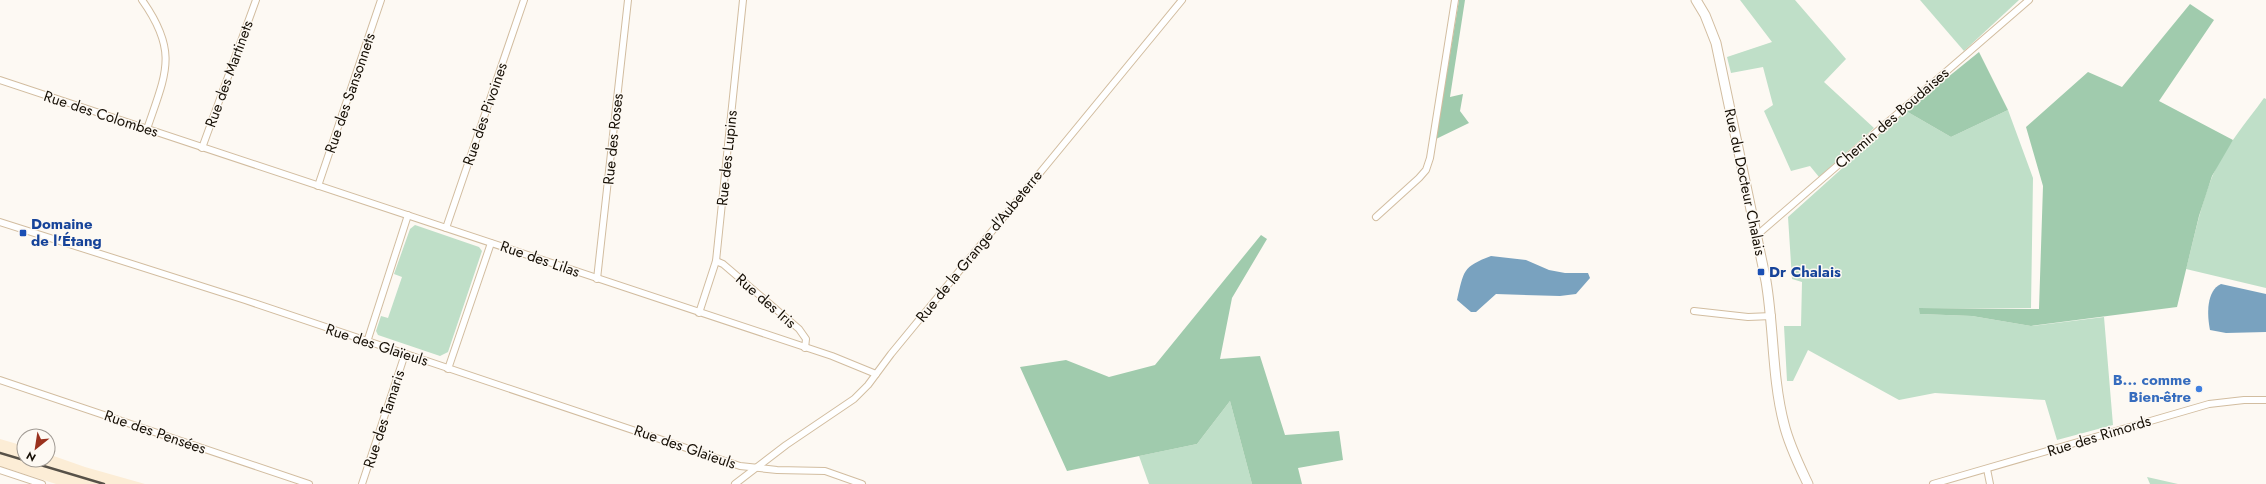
<svg xmlns="http://www.w3.org/2000/svg" width="2266" height="484" font-family="Jost,sans-serif">
<style>
.built{fill:#fcedd6}
.green{fill:#bfdfc8}
.forest{fill:#a0cbad}
.water{fill:#79a2bf}
.lines{fill:none;stroke-linecap:round;stroke-linejoin:round}
.minor-casing{stroke:#d2bda0;stroke-width:8}
.secondary-casing{stroke:#d2bda0;stroke-width:11}
.minor{stroke:#fff;stroke-width:6}
.secondary{stroke:#fff;stroke-width:9}
.rail{stroke:#575148;stroke-width:2.5}
.transit-dot{fill:#1a4fb4;stroke:#fdf9f3;stroke-width:1.5}
.shop-dot{fill:#3f7fe0;stroke:#fdf9f3;stroke-width:1.5}
.labels{text-anchor:middle;stroke-width:3;stroke-linejoin:round;paint-order:stroke}
.street-label{font-size:15px;fill:#160f05;stroke:#fdf9f3}
.transit-label{font-size:15px;font-weight:bold;fill:#164399;stroke:#fdf9f3;text-anchor:start}
.shop-label{font-size:15px;font-weight:bold;fill:#366cbe;stroke:#fdf9f3;text-anchor:end}
</style>
<rect width="100%" height="100%" fill="#fdf9f3"/>
<polygon class="built" points="0,439 24,446 24,460 48,460 48,454 85,467 145,484 56,484 0,466"/>
<g class="green">
<polygon points="1740,0 1795,0 1846,59 1824,82 1874,128 1819,177 1810,166 1791,171 1764,111 1773,105 1763,67 1731,73 1727,57 1772,42"/>
<polygon points="1920,0 2019,0 1964,51"/>
<path d="M 2264,98 L 2266,99 L 2266,288 L 2186,269 C 2194,239 2200,207 2212,177 C 2224,148 2246,123 2264,98 Z"/>
<polygon points="2008,110 2033,178 2031,308 1920,308 1920,314 1972,316 2031,326 2104,317 2113,425 2057,440 2045,400 1935,393 1899,400 1808,350 1793,381 1787,381 1784,326 1801,326 1802,282 1792,279 1788,217 1906,111 1951,137"/>
<polygon points="415,225 479,247 482,251 448,352 440,356 378,335 376,331 381,316 388,318 402,277 394,274 410,229"/>
<polygon points="1230,401 1252,484 1149,484 1139,456 1197,444"/>
<polygon points="2147,477 2178,484 2150,484"/>
</g>
<g class="forest">
<polygon points="1459,0 1465,0 1450,97 1463,94 1460,111 1469,123 1436,139"/>
<polygon points="2190,4 2214,20 2159,101 2233,140 2212,176 2199,216 2177,307 2031,326 1972,316 1920,314 1919,308 2039,309 2043,186 2026,127 2088,72 2122,87"/>
<polygon points="1979,52 2008,110 1951,137 1906,111"/>
<polygon points="1261,235 1267,239 1232,298 1220,359 1260,356 1285,435 1339,431 1343,460 1298,468 1302,484 1252,484 1230,401 1197,444 1067,471 1020,367 1066,360 1109,377 1155,365"/>
</g>
<g class="water">
<path d="M 1491,256 L 1526,260 L 1549,270 L 1565,273 L 1588,273 L 1590,278 L 1576,294 L 1560,296 L 1496,294 L 1476,312 L 1471,312 L 1457,300 C 1464,271 1462,267 1491,256 Z"/>
<path d="M 2221,284 L 2266,294 L 2266,332 L 2226,333 L 2210,330 C 2207,315 2206,291 2221,284 Z"/>
</g>
<g class="lines">
<defs>
<g id="minor">
<path d="M 142,0 C 179,52 166,73 147,129"/>
<polyline points="0,80 832,356 876,374"/>
<polyline points="202,148 256,0"/>
<polyline points="318,186 381,0"/>
<polyline points="1376,217 1419,178 1426,170 1430,158 1455,0"/>
<polyline points="0,222 245,300 740,466 777,470 825,471 862,484"/>
<polyline points="446,228 524,0"/>
<polyline points="1756,236 2029,0"/>
<polyline points="716,261 723,264 799,329 806,339 805,348"/>
<polyline points="597,279 628,0"/>
<polyline points="1694,311 1748,317 1772,316"/>
<polyline points="699,313 716,261 743,0"/>
<polyline points="367,342 408,215"/>
<polyline points="448,369 491,243"/>
<polyline points="0,380 309,484"/>
<polyline points="1987,469 1990,484"/>
<polyline points="0,470 42,484"/>
<polyline points="362,484 405,354"/>
<polyline points="735,484 786,445 854,399 868,385 891,354 1182,0"/>
<polyline points="1933,484 2209,404 2244,400 2266,400"/>
</g>
<path id="secondary" d="M 1696,0 L 1705,15 L 1716,43 L 1766,281 C 1774,328 1772,378 1784,424 C 1789,445 1799,465 1808,484"/>
</defs>
<use href="#minor" class="minor-casing"/>
<use href="#secondary" class="secondary-casing"/>
<use href="#minor" class="minor"/>
<use href="#secondary" class="secondary"/>
<polyline class="rail" points="0,453 104,484"/>
</g>
<g class="transit-dot">
<rect x="19" y="229" width="8" height="8" rx="2"/>
<rect x="1757" y="268" width="8" height="8" rx="2"/>
</g>
<circle class="shop-dot" cx="2199" cy="389" r="4"/>
<g class="labels">
<g class="street-label">
<text transform="translate(229 74) rotate(-70)" y="5">Rue des Martinets</text>
<text transform="translate(350 93) rotate(-71)" y="5">Rue des Sansonnets</text>
<text transform="translate(101 114) rotate(18)" y="5">Rue des Colombes</text>
<text transform="translate(485 114) rotate(-71)" y="5">Rue des Pivoines</text>
<text transform="translate(1892 118) rotate(-41)" y="5">Chemin des Boudaises</text>
<text transform="translate(613 139) rotate(-84)" y="5">Rue des Roses</text>
<text transform="translate(727 158) rotate(-84)" y="5">Rue des Lupins</text>
<text transform="translate(1745 182) rotate(78)" y="5">Rue du Docteur Chalais</text>
<text transform="translate(979 246) rotate(-51)" y="5">Rue de la Grange d'Aubeterre</text>
<text transform="translate(540 259) rotate(19)" y="5">Rue des Lilas</text>
<text transform="translate(766 301) rotate(41)" y="5">Rue des Iris</text>
<text transform="translate(377 345) rotate(18)" y="5">Rue des Glaïeuls</text>
<text transform="translate(384 419) rotate(-72)" y="5">Rue des Tamaris</text>
<text transform="translate(155 432) rotate(19)" y="5">Rue des Pensées</text>
<text transform="translate(2099 436) rotate(-17)" y="5">Rue des Rimords</text>
<text transform="translate(685 447) rotate(19)" y="5">Rue des Glaïeuls</text>
</g>
<g class="transit-label">
<text x="31" y="229">Domaine<tspan x="31" dy="17">de l'Étang</tspan></text>
<text x="1769" y="277">Dr Chalais</text>
</g>
<g class="shop-label">
<text x="2191" y="385">B... comme<tspan x="2191" dy="17">Bien-être</tspan></text>
</g>
</g>
<g transform="translate(36 448) rotate(210)"><circle r="19" fill="#fdf9f3" stroke="#a19b94"/>
<path d="M0-3L7 15L0 10L-7 15Z" fill="#9a311d"/>
<text y="-6" font-size="11" font-weight="bold" text-anchor="middle" fill="#160f05">N</text>
</g>
</svg>
